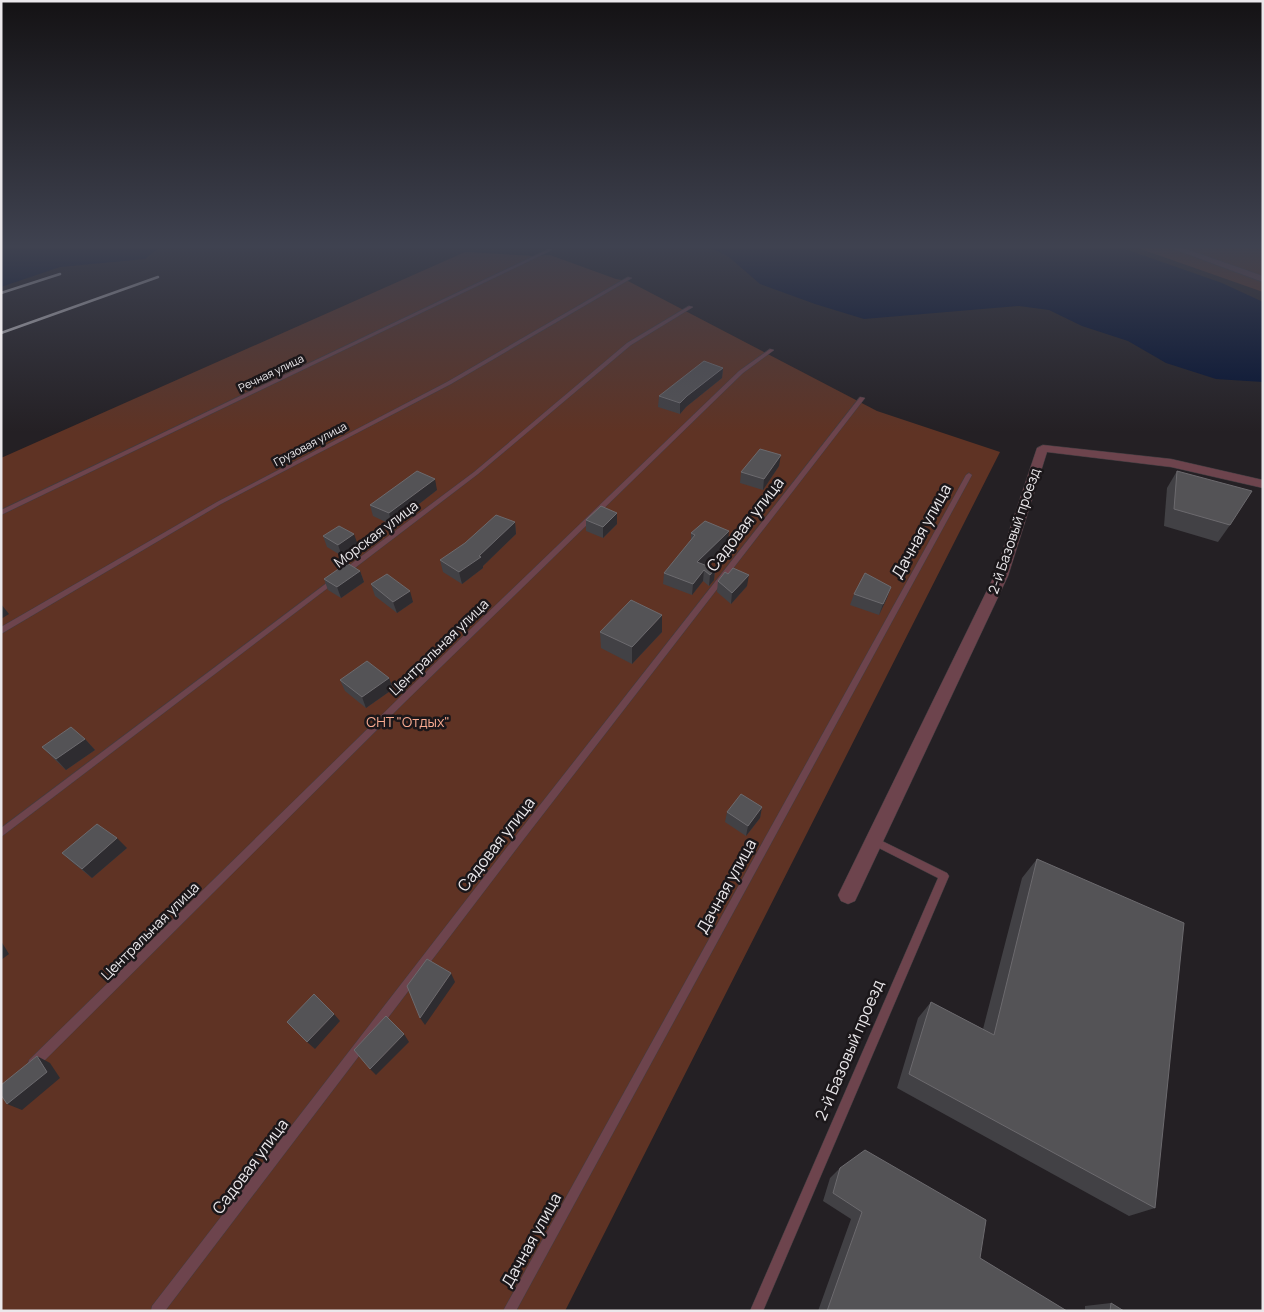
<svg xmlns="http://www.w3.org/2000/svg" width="1264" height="1312" font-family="Manrope,sans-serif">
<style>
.green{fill:#5f3324}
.water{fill:#031132}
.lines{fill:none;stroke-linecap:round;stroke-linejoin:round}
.lane-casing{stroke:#403c40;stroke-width:1}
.street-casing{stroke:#403c40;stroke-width:1}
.lane{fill:#6d444d;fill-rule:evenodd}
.street{fill:#6d444d;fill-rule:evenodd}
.rail{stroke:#cecbce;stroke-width:2.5}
.wall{fill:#424145}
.shaded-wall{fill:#2e2c30}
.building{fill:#545356;stroke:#6c6a6e}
.labels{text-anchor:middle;stroke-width:5;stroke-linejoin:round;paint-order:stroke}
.far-street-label{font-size:11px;fill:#ebe8eb;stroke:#1b171a}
.street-label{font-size:14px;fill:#ebe8eb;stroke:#1b171a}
.park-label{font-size:14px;fill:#f9ab91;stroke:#1b171a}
.near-street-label{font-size:16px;fill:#ebe8eb;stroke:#1b171a}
</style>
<rect width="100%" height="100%" fill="#242024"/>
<g class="green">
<polygon points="1138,248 1263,248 1263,292"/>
<polygon points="465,252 534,256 550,255 616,279 628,281 877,411 1000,452 565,1311 1,1311 1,458"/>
</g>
<g class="water">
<polygon points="1,248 159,248 145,259 60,267 1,287"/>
<polygon points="711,248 1122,248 1222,283 1263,302 1263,382 1216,379 1166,363 1128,341 1082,326 1049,310 1019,306 864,319 815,304 760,284 729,257"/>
</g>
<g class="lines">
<defs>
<g id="lane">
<polygon points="549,249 552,250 1,515 1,510"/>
<polygon points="628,277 632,278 451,384 221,504 1,634 1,627 217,502 447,382"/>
<polygon points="689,306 693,307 631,345 478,474 347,574 343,574 342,572 343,570 474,472 627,343"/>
<polygon points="770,349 774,350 743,373 405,702 37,1068 33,1069 29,1068 28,1064 29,1060 399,698 739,371"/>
<polygon points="860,397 865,398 524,839 165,1311 151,1311 152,1306 518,833"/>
<polygon points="969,473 972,475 516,1311 503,1311 966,475"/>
<polygon points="332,579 334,579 337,581 1,837 1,828"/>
<polygon points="874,837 947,873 949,876 763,1311 750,1311 938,878 871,844 869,841 871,838"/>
</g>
<g id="street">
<polygon points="1171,248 1183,248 1263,276 1263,282"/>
<polygon points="1043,445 1171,459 1263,480 1263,488 1171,467 1047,452 1008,576 855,901 848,904 841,901 838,895 841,889 994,576 1037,448"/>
</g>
</defs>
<use href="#lane" class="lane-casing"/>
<use href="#street" class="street-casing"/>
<use href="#lane" class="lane"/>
<use href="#street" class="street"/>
<g class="rail">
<polyline points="1,293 60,274"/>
<polyline points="1,333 158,277"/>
</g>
</g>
<g class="wall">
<polygon points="723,368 722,378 686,407 680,414 658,407 659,396"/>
<polygon points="779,466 763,490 740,483 741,472"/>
<polygon points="1177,471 1230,525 1218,542 1164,526 1167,488"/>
<polygon points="437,490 392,525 373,516 370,505"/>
<polygon points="586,520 617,524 603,538 586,531"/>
<polygon points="515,522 516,534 483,566 483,568 462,584 443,572 440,560"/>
<polygon points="691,533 728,542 705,565 715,569 714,580 709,586 703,581 692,595 663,584 664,573 691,540"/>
<polygon points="323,536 358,545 342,556 327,547"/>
<polygon points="360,571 364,582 341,598 328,590 324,579"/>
<polygon points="718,581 747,586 731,604 717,592"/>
<polygon points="371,584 413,602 397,613 375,596"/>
<polygon points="891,587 887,598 879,615 850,605 854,594"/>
<polygon points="600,632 662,632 632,664 601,648"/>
<polygon points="389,678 393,689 366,708 345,691 340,680"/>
<polygon points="85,739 95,750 66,770 53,758 42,747"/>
<polygon points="762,807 760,818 746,836 725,822 727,812"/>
<polygon points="127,848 92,878 73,863 62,853"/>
<polygon points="1037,859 1155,1208 1129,1216 897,1088 918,1018 931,1002 983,1029 1022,878"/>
<polygon points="840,1168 980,1258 1067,1311 818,1311 851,1219 823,1201 830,1178"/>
<polygon points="1111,1303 1124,1311 1085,1311 1085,1306"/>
</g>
<g class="shaded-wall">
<polygon points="723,368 722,378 686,407 680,414 680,403 687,396"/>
<polygon points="781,455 779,466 763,490 764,479"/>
<polygon points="435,479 437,490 392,525 389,513"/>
<polygon points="617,513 617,524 603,538 603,527"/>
<polygon points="515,522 516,534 483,566 483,568 462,584 459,572 479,556"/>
<polygon points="729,531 728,542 697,574 697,562"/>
<polygon points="354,534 358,545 342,556 338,545"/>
<polygon points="715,569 714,580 709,586 710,575"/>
<polygon points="704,570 703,581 692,595 693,584"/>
<polygon points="360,571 364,582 341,598 337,587"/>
<polygon points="749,575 747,586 731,604 732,593"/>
<polygon points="891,587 887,598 879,615 883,604"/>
<polygon points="410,591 413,602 397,613 393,602"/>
<polygon points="1,604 9,614 1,619"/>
<polygon points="662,615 662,632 632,664 632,647"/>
<polygon points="389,678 393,689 366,708 362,697"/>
<polygon points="85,739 95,750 66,770 56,759"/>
<polygon points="762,807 760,818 746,836 748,826"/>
<polygon points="117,838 127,848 92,878 82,869"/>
<polygon points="1,941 9,954 1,960"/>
<polygon points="451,973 455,982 425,1025 420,1018"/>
<polygon points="334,1014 340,1021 315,1049 307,1042"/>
<polygon points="404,1034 409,1042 376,1075 370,1069"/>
<polygon points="37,1056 50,1063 60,1078 22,1110 7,1104"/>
</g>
<g class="building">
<polygon points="704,361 723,368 687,396 680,403 659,396"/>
<polygon points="760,449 781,455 764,479 741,472"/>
<polygon points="417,471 435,479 389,513 370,505"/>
<polygon points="1177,471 1252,491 1230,525 1174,509"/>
<polygon points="601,506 617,513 603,527 586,520"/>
<polygon points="496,515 515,522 479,556 481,557 459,572 440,560 465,543"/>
<polygon points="705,521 729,531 697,562 715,569 710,575 704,570 693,584 664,573 695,535 691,533"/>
<polygon points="339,526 354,534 338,545 323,536"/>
<polygon points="347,563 360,571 337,587 324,579"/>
<polygon points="733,568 749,575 732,593 718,581 725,572 728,574"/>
<polygon points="865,573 891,587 883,604 854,594"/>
<polygon points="387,574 410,591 393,602 371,584"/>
<polygon points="631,600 662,615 632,647 600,632"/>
<polygon points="367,661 389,678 362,697 340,680"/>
<polygon points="71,727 85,739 56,759 42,747"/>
<polygon points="741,794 762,807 748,826 727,812"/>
<polygon points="97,824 117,838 82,869 62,853"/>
<polygon points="1037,859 1184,923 1155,1208 909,1074 931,1002 994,1035"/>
<polygon points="427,959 451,973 420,1018 407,986"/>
<polygon points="314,994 334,1014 307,1042 287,1022"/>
<polygon points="386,1016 404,1034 370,1069 354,1050"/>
<polygon points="37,1056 47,1072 7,1104 1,1095 1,1085"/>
<polygon points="865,1150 986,1220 980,1258 1067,1311 827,1311 862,1212 833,1193 840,1168"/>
<polygon points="1111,1303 1124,1311 1110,1311"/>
</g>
<linearGradient id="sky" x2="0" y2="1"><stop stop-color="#141214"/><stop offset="0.57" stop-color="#3f4250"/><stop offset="1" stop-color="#3f4250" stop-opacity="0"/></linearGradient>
<rect width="1264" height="432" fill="url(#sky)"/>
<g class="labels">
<g class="far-street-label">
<text transform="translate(271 373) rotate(-26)" y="4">Речная улица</text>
<text transform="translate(310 444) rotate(-28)" y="4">Грузовая улица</text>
</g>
<g class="street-label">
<text transform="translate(1014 531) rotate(-71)" y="5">2-й Базовый проезд</text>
<text transform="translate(376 534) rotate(-37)" y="5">Морская улица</text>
<text transform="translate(439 647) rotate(-44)" y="5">Центральная улица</text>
<text transform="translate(150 931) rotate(-45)" y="5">Центральная улица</text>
</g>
<g class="park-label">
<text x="408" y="727">СНТ "Отдых"</text>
</g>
<g class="near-street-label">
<text transform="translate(745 524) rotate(-52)" y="6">Садовая улица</text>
<text transform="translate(921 531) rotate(-61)" y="6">Дачная улица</text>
<text transform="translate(496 844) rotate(-52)" y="6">Садовая улица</text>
<text transform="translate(726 886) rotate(-61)" y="6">Дачная улица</text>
<text transform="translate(849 1050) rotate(-67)" y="6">2-й Базовый проезд</text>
<text transform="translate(250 1166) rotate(-53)" y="6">Садовая улица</text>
<text transform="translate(531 1240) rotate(-61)" y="6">Дачная улица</text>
</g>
</g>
<rect width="1264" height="1312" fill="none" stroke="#ebe8eb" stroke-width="5"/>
</svg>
